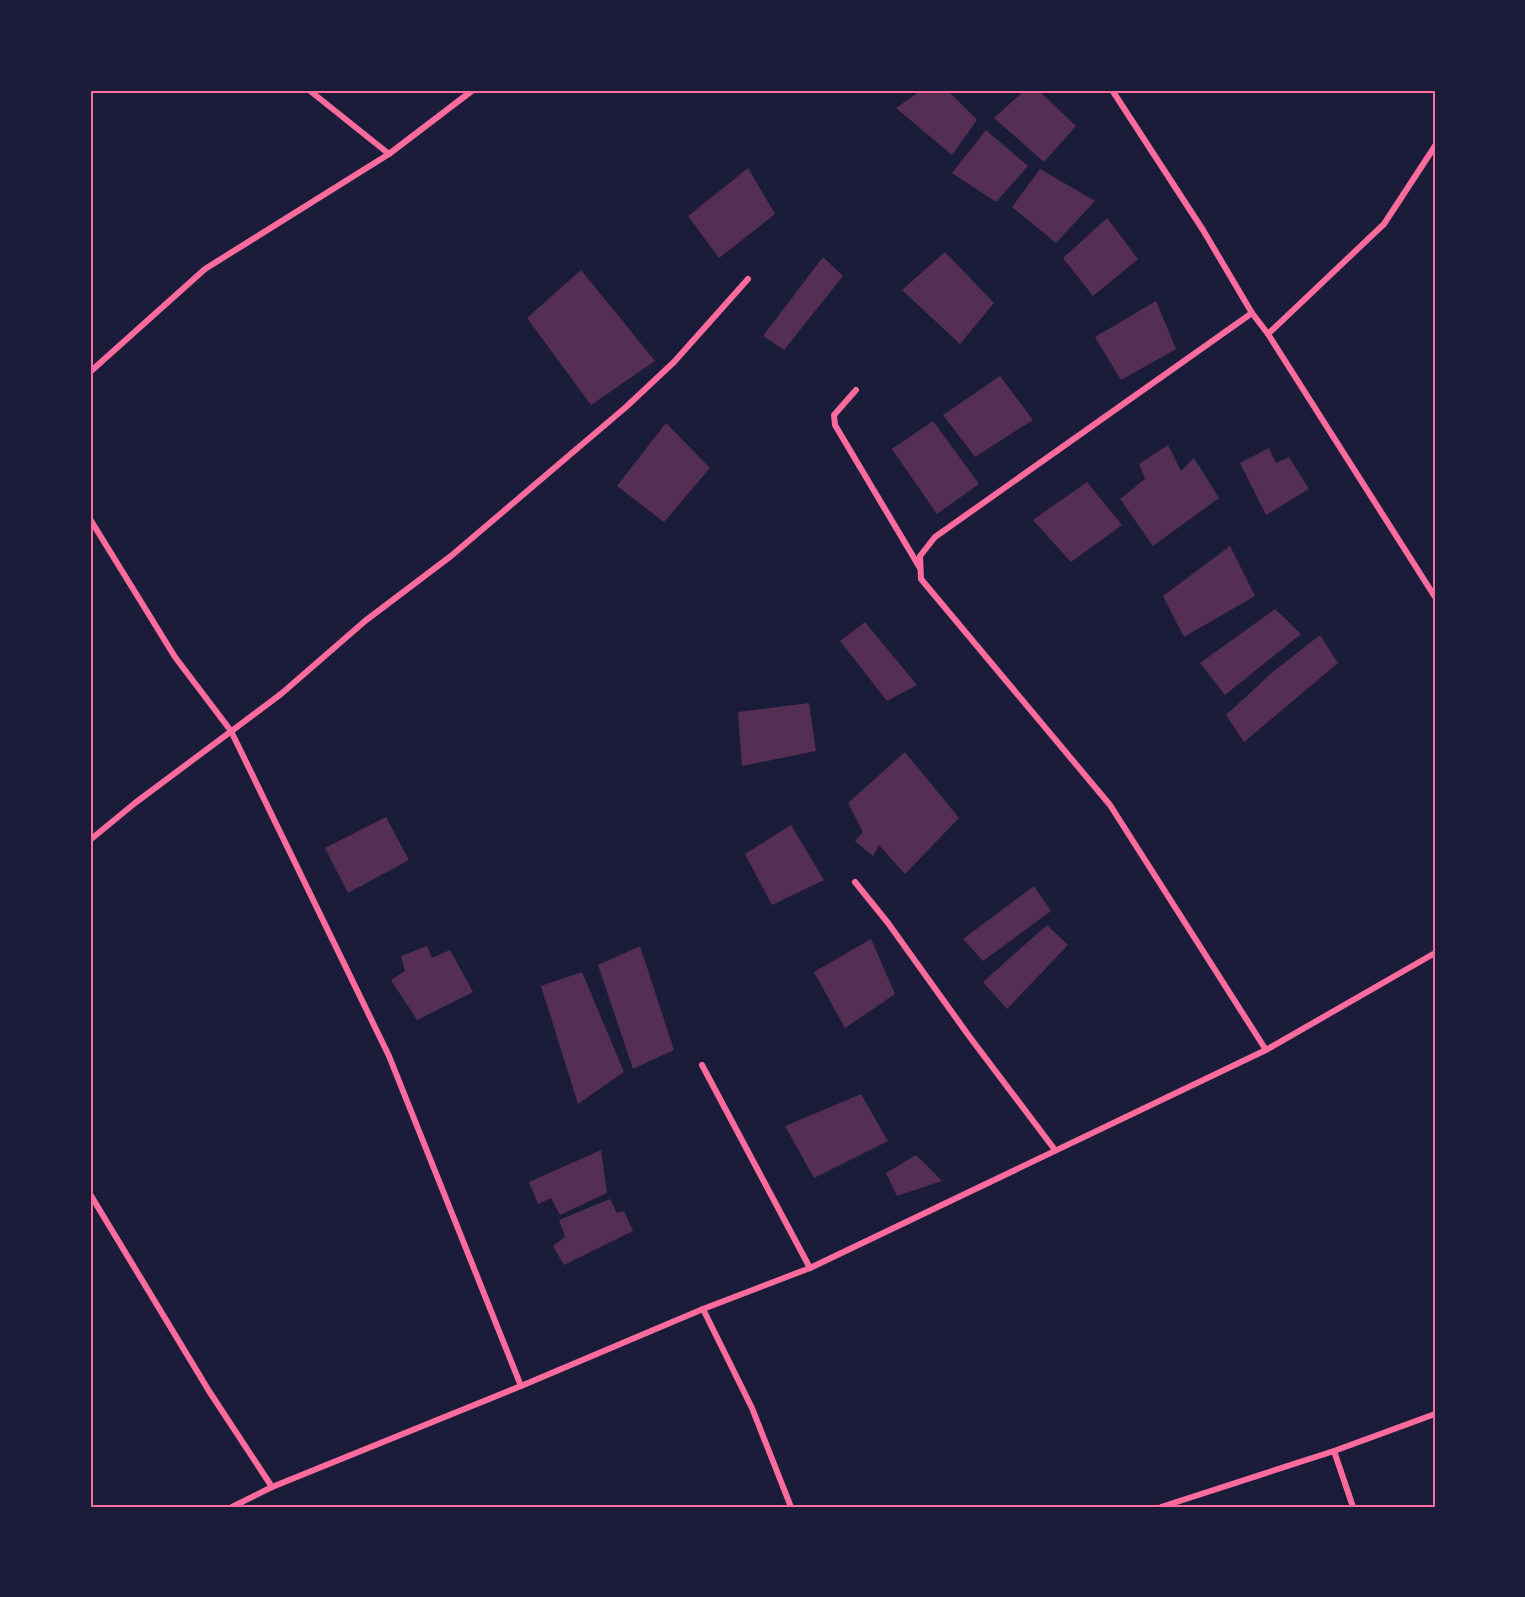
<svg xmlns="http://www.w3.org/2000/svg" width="1525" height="1597" font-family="'Golos Text',sans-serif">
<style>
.building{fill:#542f53}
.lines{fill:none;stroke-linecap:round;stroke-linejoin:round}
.minor{stroke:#ff6b9d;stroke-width:6}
.neatline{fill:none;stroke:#ff6b9d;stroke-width:2}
</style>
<rect width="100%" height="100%" fill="#1b1b3a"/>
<g class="building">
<polygon points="922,90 947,90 977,120 952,155 896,108"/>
<polygon points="1025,90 1038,90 1076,126 1044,162 994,118"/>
<polygon points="986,130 1028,166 996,202 952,173"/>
<polygon points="748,168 775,214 719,258 688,216"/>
<polygon points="1040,169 1095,201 1056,243 1012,207"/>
<polygon points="1107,218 1138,259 1093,296 1063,258"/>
<polygon points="945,252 994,303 960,344 902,290"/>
<polygon points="823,257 843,276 784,350 763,336"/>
<polygon points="581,270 655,361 591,405 527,318"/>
<polygon points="1156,301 1176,349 1121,380 1095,337"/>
<polygon points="1000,376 1033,420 975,457 943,415"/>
<polygon points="933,421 979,484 937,514 892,449"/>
<polygon points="666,423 710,468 664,522 617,486"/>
<polygon points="1168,445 1181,471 1194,458 1219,498 1153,546 1120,499 1145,479 1139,464"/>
<polygon points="1269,448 1276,463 1289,457 1309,489 1266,515 1240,463"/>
<polygon points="1087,482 1122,525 1071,562 1033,520"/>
<polygon points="1230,546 1255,596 1184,637 1163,596"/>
<polygon points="1275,609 1301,634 1225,695 1200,663"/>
<polygon points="865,622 917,685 887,701 840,641"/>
<polygon points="1320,635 1338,663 1244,742 1226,715 1274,671"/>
<polygon points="809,703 816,751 742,766 738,712"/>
<polygon points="905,752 959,818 905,874 879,845 873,856 855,841 863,832 848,803"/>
<polygon points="386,817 409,860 348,893 325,848"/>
<polygon points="791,825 824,880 772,905 745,854"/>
<polygon points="1034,886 1051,911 983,961 963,939"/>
<polygon points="1047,925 1068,945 1007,1009 983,982"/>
<polygon points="871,939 895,994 845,1028 814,972"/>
<polygon points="427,946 432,958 450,950 473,992 417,1020 391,980 405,971 401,956"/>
<polygon points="640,946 674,1050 633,1069 598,965"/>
<polygon points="582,972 624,1072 578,1104 541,986"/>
<polygon points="861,1094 888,1141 814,1178 785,1126"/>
<polygon points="601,1150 607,1193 560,1215 551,1198 538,1204 529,1182"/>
<polygon points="916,1155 942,1181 897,1196 886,1173"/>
<polygon points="610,1199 617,1213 624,1211 633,1231 564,1265 553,1246 565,1237 559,1220"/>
</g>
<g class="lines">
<g class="minor">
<polyline points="309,90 389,154"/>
<polyline points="1112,90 1203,230 1252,313 1268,334 1435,597"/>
<polyline points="1252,313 935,537 920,556 921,579 1110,805 1266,1050"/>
<polyline points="1268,334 1384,224 1435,146"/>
<polyline points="90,372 205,269 389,154 473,90"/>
<polyline points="856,390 834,415 835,425 920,568"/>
<polyline points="90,519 175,657 231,731 389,1056 521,1386"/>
<polyline points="90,840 135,803 281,694 365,621 451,556 626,407 674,362 748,279"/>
<polyline points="855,882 888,923 969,1036 1055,1150"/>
<polyline points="702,1065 810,1268"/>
<polyline points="90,1194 209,1391 272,1487"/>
<polyline points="703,1309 752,1408 791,1507"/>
<polyline points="1334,1451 1353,1507"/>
<polyline points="232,1507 272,1487 521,1386 703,1309 810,1268 1266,1050 1435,953"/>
<polyline points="1161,1507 1334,1451 1435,1414"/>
</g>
</g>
<rect width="1525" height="1597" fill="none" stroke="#1b1b3a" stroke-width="183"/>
<rect x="92" y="92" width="1342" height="1414" class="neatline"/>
</svg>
